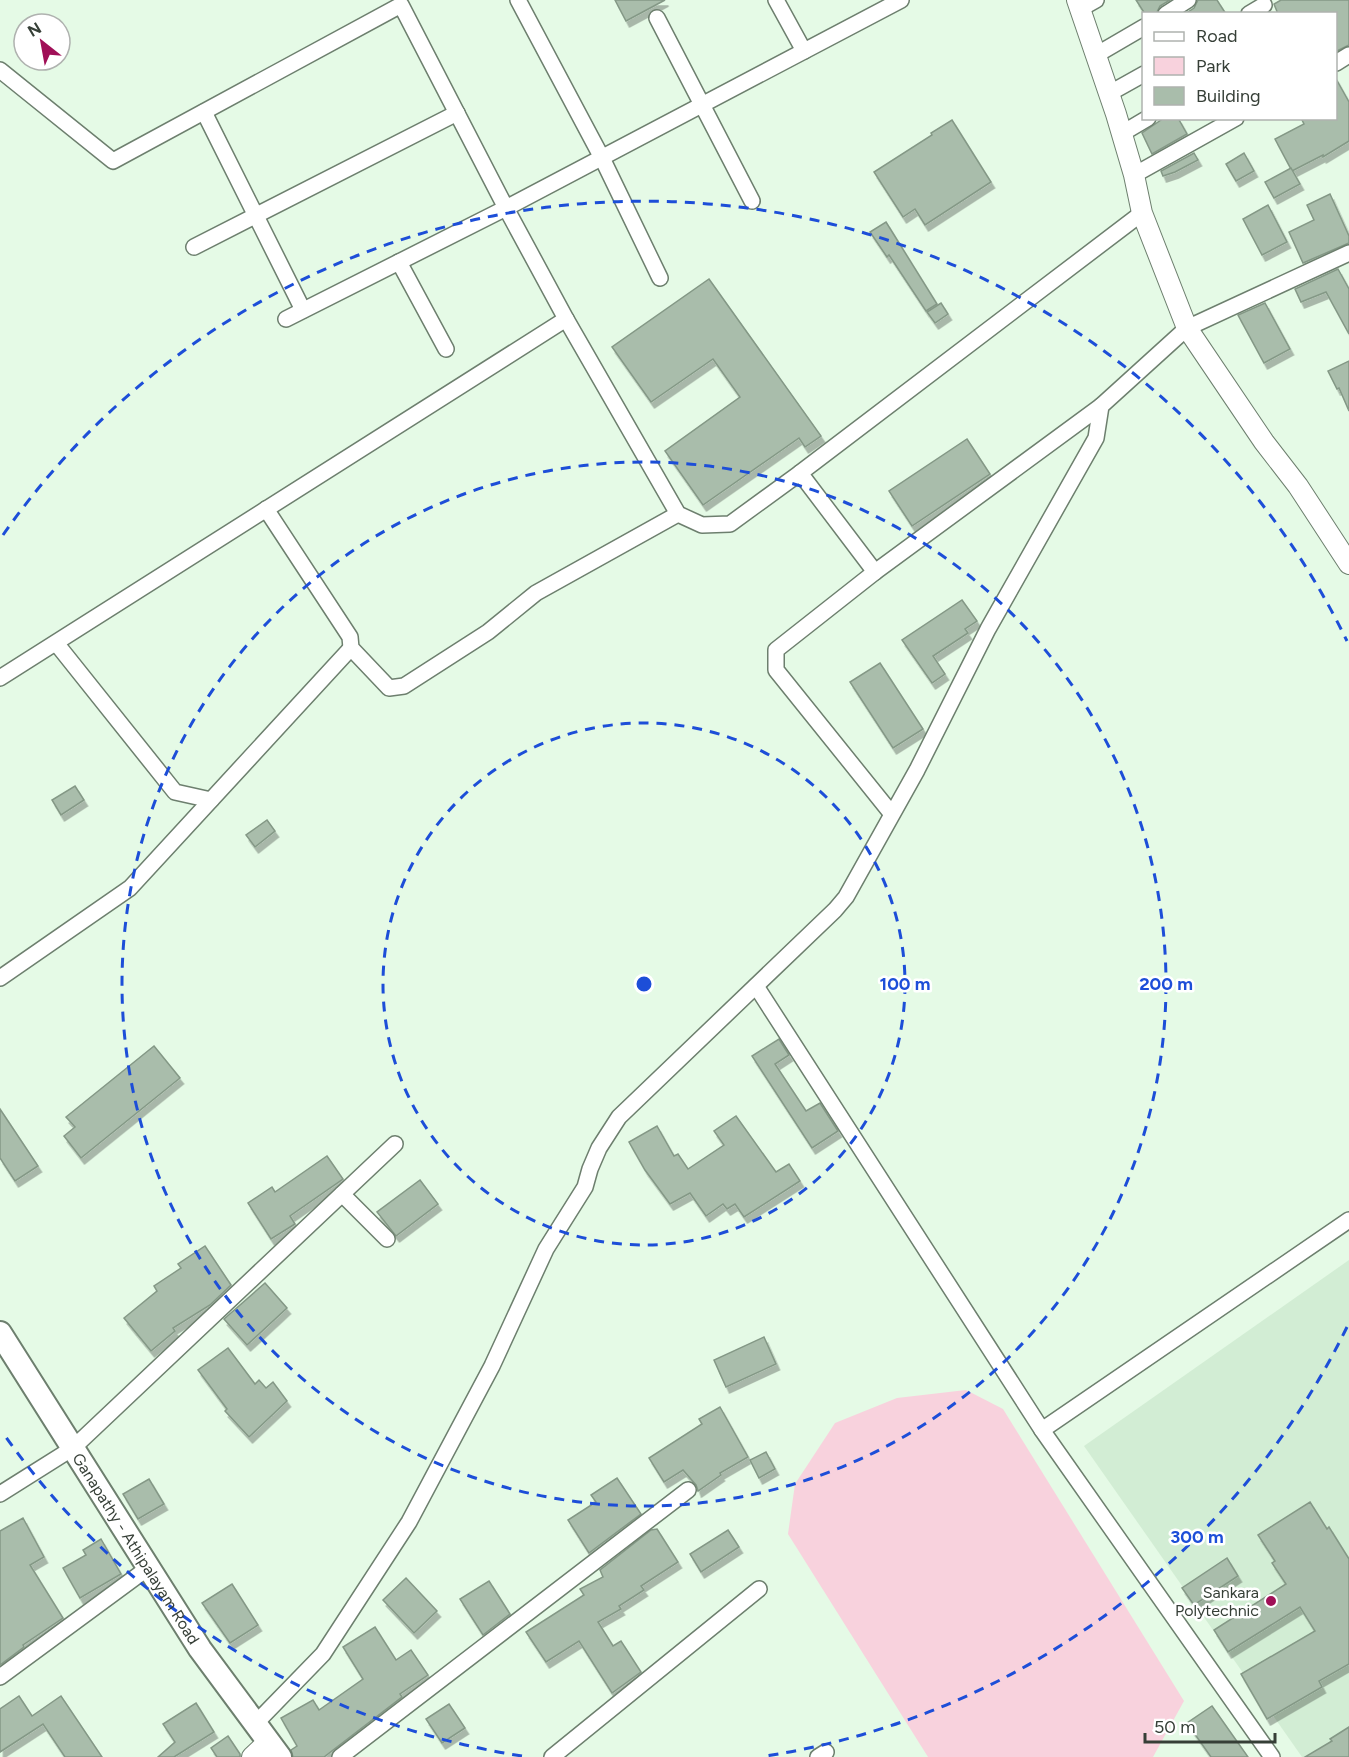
<svg xmlns="http://www.w3.org/2000/svg" width="1349" height="1757" font-family="Figtree,sans-serif">
<style>
.built{fill:#d2edd4}
.green{fill:#f8d2dd}
.building{fill:#a9bdab;stroke:#849886;stroke-width:1.5;filter:url(#shadow)}
.lines{fill:none;stroke-linecap:round;stroke-linejoin:round}
.minor-casing{stroke:#6d7f6e;stroke-width:18}
.tertiary-casing{stroke:#6d7f6e;stroke-width:22}
.secondary-casing{stroke:#6d7f6e;stroke-width:26}
.minor{stroke:#fff;stroke-width:15}
.tertiary{stroke:#fff;stroke-width:20}
.secondary{stroke:#fff;stroke-width:22}
.ring{fill:none;stroke:#1d4ed8;stroke-width:3;stroke-dasharray:10 8}
.poi-dot{fill:#a00f57;stroke:#fff;stroke-width:2}
.labels{text-anchor:middle;stroke-width:5;stroke-linejoin:round;paint-order:stroke}
.street-label{font-size:16px;fill:#363f37;stroke:#fff}
.poi-label{font-size:16px;fill:#363f37;stroke:#fff;text-anchor:end}
.centre{fill:#1d4ed8;stroke:#fff;stroke-width:3}
.ring-label{font-size:18px;text-anchor:middle;font-weight:bold;fill:#1d4ed8;stroke:#fff;stroke-width:5;stroke-linejoin:round;paint-order:stroke}
</style>
<defs>
<filter id="shadow"><feDropShadow dx="3.5" dy="6" stdDeviation="0" flood-color="#0004"/></filter>
</defs>
<rect width="100%" height="100%" fill="#e5fae6"/>
<polygon class="built" points="1349,1260 1349,1757 1302,1757 1084,1446"/>
<polygon class="green" points="966,1390 1003,1409 1184,1701 1153,1757 928,1757 788,1534 795,1484 835,1423 897,1398"/>
<g class="building">
<polygon points="615,0 665,0 626,21"/>
<polygon points="1136,0 1170,0 1160,6 1156,14 1145,14"/>
<polygon points="1198,0 1217,0 1226,14 1185,14 1194,8"/>
<polygon points="1281,0 1349,0 1349,45 1335,52 1335,14 1278,14 1274,4"/>
<polygon points="1335,77 1349,102 1349,141 1323,157 1323,155 1292,171 1275,139 1304,124 1301,118 1335,118"/>
<polygon points="1164,118 1178,118 1187,134 1152,154 1142,133"/>
<polygon points="952,120 991,182 925,225 915,209 903,217 874,172 932,135 931,133"/>
<polygon points="1194,153 1198,160 1175,172 1163,176 1161,171"/>
<polygon points="1244,153 1254,171 1236,181 1226,164"/>
<polygon points="1291,168 1300,184 1274,198 1265,182"/>
<polygon points="1330,194 1349,236 1349,243 1303,263 1289,232 1314,220 1307,205"/>
<polygon points="1268,205 1287,242 1262,255 1243,219"/>
<polygon points="886,222 937,304 926,311 889,255 887,257 870,232"/>
<polygon points="1338,269 1349,289 1349,334 1326,292 1301,302 1295,289"/>
<polygon points="709,279 821,436 805,447 799,438 703,505 665,451 740,397 713,359 651,402 612,347"/>
<polygon points="941,303 948,314 935,323 927,312"/>
<polygon points="1265,303 1290,349 1264,363 1238,315"/>
<polygon points="1349,361 1349,411 1339,388 1337,389 1328,371"/>
<polygon points="967,439 990,474 912,526 889,491"/>
<polygon points="962,600 977,621 965,629 968,633 933,656 945,674 932,683 902,640"/>
<polygon points="880,663 923,729 893,748 850,682"/>
<polygon points="75,786 84,800 61,815 52,800"/>
<polygon points="267,820 275,831 255,847 246,835"/>
<polygon points="779,1039 789,1055 775,1064 806,1111 820,1103 838,1131 812,1148 752,1056"/>
<polygon points="154,1046 180,1078 81,1158 64,1136 75,1127 66,1117"/>
<polygon points="0,1109 38,1166 15,1181 0,1158"/>
<polygon points="736,1116 776,1172 789,1164 800,1181 744,1217 735,1204 727,1209 723,1204 706,1216 690,1193 670,1204 645,1170 629,1142 657,1126 674,1156 678,1154 688,1169 724,1145 714,1131"/>
<polygon points="327,1156 343,1179 290,1216 295,1224 271,1239 248,1203 272,1187 275,1192"/>
<polygon points="420,1180 438,1204 396,1236 377,1212"/>
<polygon points="205,1246 231,1285 210,1305 173,1328 175,1331 151,1351 124,1318 157,1291 154,1286 181,1268 178,1264"/>
<polygon points="265,1283 287,1308 247,1345 224,1319"/>
<polygon points="764,1337 776,1364 726,1387 714,1360"/>
<polygon points="228,1348 255,1384 259,1380 266,1388 273,1382 287,1401 249,1437 225,1411 227,1409 198,1370"/>
<polygon points="720,1407 748,1457 720,1473 721,1475 698,1491 696,1485 683,1470 664,1482 649,1458 702,1424 699,1419"/>
<polygon points="766,1452 775,1469 759,1478 750,1460"/>
<polygon points="617,1478 641,1514 589,1553 568,1520 596,1502 591,1495"/>
<polygon points="149,1479 164,1504 138,1519 123,1494"/>
<polygon points="1310,1502 1327,1529 1329,1527 1349,1559 1349,1664 1319,1681 1322,1687 1267,1719 1241,1674 1315,1631 1300,1607 1228,1652 1214,1630 1286,1584 1272,1563 1275,1561 1258,1535"/>
<polygon points="23,1518 44,1557 30,1565 63,1618 23,1645 24,1647 0,1665 0,1531"/>
<polygon points="657,1529 678,1562 641,1586 644,1590 619,1606 621,1609 598,1622 613,1646 621,1641 641,1672 612,1693 579,1641 546,1662 526,1632 584,1595 580,1589 603,1577 600,1570 651,1530"/>
<polygon points="728,1530 739,1547 701,1572 690,1554"/>
<polygon points="101,1539 121,1574 80,1598 63,1568 86,1555 83,1550"/>
<polygon points="1227,1558 1238,1576 1194,1605 1182,1588"/>
<polygon points="406,1578 437,1611 414,1633 383,1600"/>
<polygon points="489,1581 510,1614 483,1635 460,1599"/>
<polygon points="232,1584 258,1625 230,1643 202,1603"/>
<polygon points="375,1627 396,1660 411,1650 428,1675 400,1694 402,1697 324,1757 293,1757 291,1750 297,1746 281,1718 313,1700 319,1710 363,1679 343,1647"/>
<polygon points="19,1696 32,1716 61,1696 102,1757 65,1757 43,1724 0,1752 0,1709"/>
<polygon points="196,1703 214,1732 174,1757 158,1757 175,1742 163,1724"/>
<polygon points="449,1704 465,1728 442,1743 426,1719"/>
<polygon points="1212,1706 1248,1757 1211,1757 1187,1723"/>
<polygon points="1349,1727 1349,1757 1305,1757 1332,1741 1330,1739"/>
<polygon points="228,1736 240,1754 240,1757 217,1757 211,1748"/>
</g>
<g class="lines">
<defs>
<g id="minor">
<polyline points="518,0 602,158 660,278"/>
<polyline points="776,0 804,51"/>
<polyline points="1080,9 1096,0"/>
<polyline points="1166,14 1188,0"/>
<polyline points="1249,14 1264,5"/>
<polyline points="657,18 752,201"/>
<polyline points="1096,55 1144,27"/>
<polyline points="1336,63 1349,55"/>
<polyline points="0,70 113,161 401,5 506,208 286,319"/>
<polyline points="1110,93 1144,74"/>
<polyline points="204,112 303,310"/>
<polyline points="1121,134 1148,118"/>
<polyline points="1134,175 1236,118"/>
<polyline points="194,247 457,113"/>
<polyline points="399,262 446,349"/>
<polyline points="800,473 730,524 702,525 678,514 566,319 506,208 901,0"/>
<polyline points="266,509 350,637 351,648 389,688 404,686 488,632 536,593 678,514"/>
<polyline points="875,572 800,473 1142,213"/>
<polyline points="56,643 175,792 211,800"/>
<polyline points="0,678 566,319"/>
<polyline points="891,813 776,670 776,650 875,572 1101,406"/>
<polyline points="0,978 130,888 351,648"/>
<polyline points="756,986 1042,1430"/>
<polyline points="342,1194 387,1239"/>
<polyline points="0,1494 73,1448 395,1144"/>
<polyline points="0,1677 148,1568"/>
<polyline points="255,1724 323,1654 409,1522 492,1366 546,1249 585,1187 590,1169 599,1148 619,1117 835,910 846,897 917,770 988,629 1096,438 1101,406 1187,328 1349,253"/>
<polyline points="340,1757 688,1490"/>
<polyline points="552,1757 759,1589"/>
<polyline points="818,1757 826,1752"/>
<polyline points="1272,1757 1042,1430 1349,1220"/>
</g>
<g id="tertiary">
<polyline points="1077,0 1116,114 1134,175 1142,213 1187,328 1264,442 1298,486 1349,564"/>
<polyline points="252,1757 268,1742"/>
</g>
<g id="secondary">
<path id="s1" d="M 0,1333 L 200,1649 L 280,1757"/>
</g>
</defs>
<use href="#minor" class="minor-casing"/>
<use href="#tertiary" class="tertiary-casing"/>
<use href="#secondary" class="secondary-casing"/>
<use href="#minor" class="minor"/>
<use href="#tertiary" class="tertiary"/>
<use href="#secondary" class="secondary"/>
</g>
<g class="ring">
<circle cx="644" cy="984" r="261"/>
<circle cx="644" cy="984" r="522"/>
<path d="M1347 1327A782 782 0 0 1 766 1756M522 1756A782 782 0 0 1 3 1433M3 535A782 782 0 0 1 1347 641"/>
</g>
<circle class="poi-dot" cx="1271" cy="1601" r="6"/>
<g class="labels">
<g class="street-label">
<text dy="6" stroke="none"><textPath href="#s1" startOffset="255">Ganapathy - Athipalayam Road</textPath></text>
</g>
<g class="poi-label">
<text x="1259" y="1598">Sankara<tspan x="1259" dy="18">Polytechnic</tspan></text>
</g>
</g>
<circle cx="644" cy="984" r="9" class="centre"/>
<g class="ring-label">
<text x="905" y="990">100 m</text>
<text x="1166" y="990">200 m</text>
<text x="1197" y="1543">300 m</text>
</g>
<rect x="1142" y="12" width="195" height="108" fill="#ffffff" stroke="#afb2af" stroke-width="1.5"/>
<rect x="1154" y="32" width="30" height="9" fill="#ffffff" stroke="#afb2af" stroke-width="1.5"/>
<text x="1196" y="42" font-size="18" fill="#363f37">Road</text>
<rect x="1154" y="57" width="30" height="18" fill="#f8d2dd" stroke="#afb2af" stroke-width="1.5"/>
<text x="1196" y="72" font-size="18" fill="#363f37">Park</text>
<rect x="1154" y="87" width="30" height="18" fill="#a9bdab" stroke="#afb2af" stroke-width="1.5"/>
<text x="1196" y="102" font-size="18" fill="#363f37">Building</text>
<g transform="translate(42 42) rotate(329)"><circle r="28" fill="#ffffff" stroke="#afb2af" stroke-width="1.5"/>
<path d="M0-4.5L10 22L0 15L-10 22Z" fill="#a00f57"/>
<text y="-9" font-size="16" font-weight="bold" text-anchor="middle" fill="#363f37">N</text>
</g>
<path d="M1145 1733v9h130v-9" fill="none" stroke="#363f37" stroke-width="3"/>
<text x="1154" y="1733" font-size="18" fill="#363f37" stroke="#ffffff" stroke-width="4.5" paint-order="stroke">50 m</text>
</svg>
